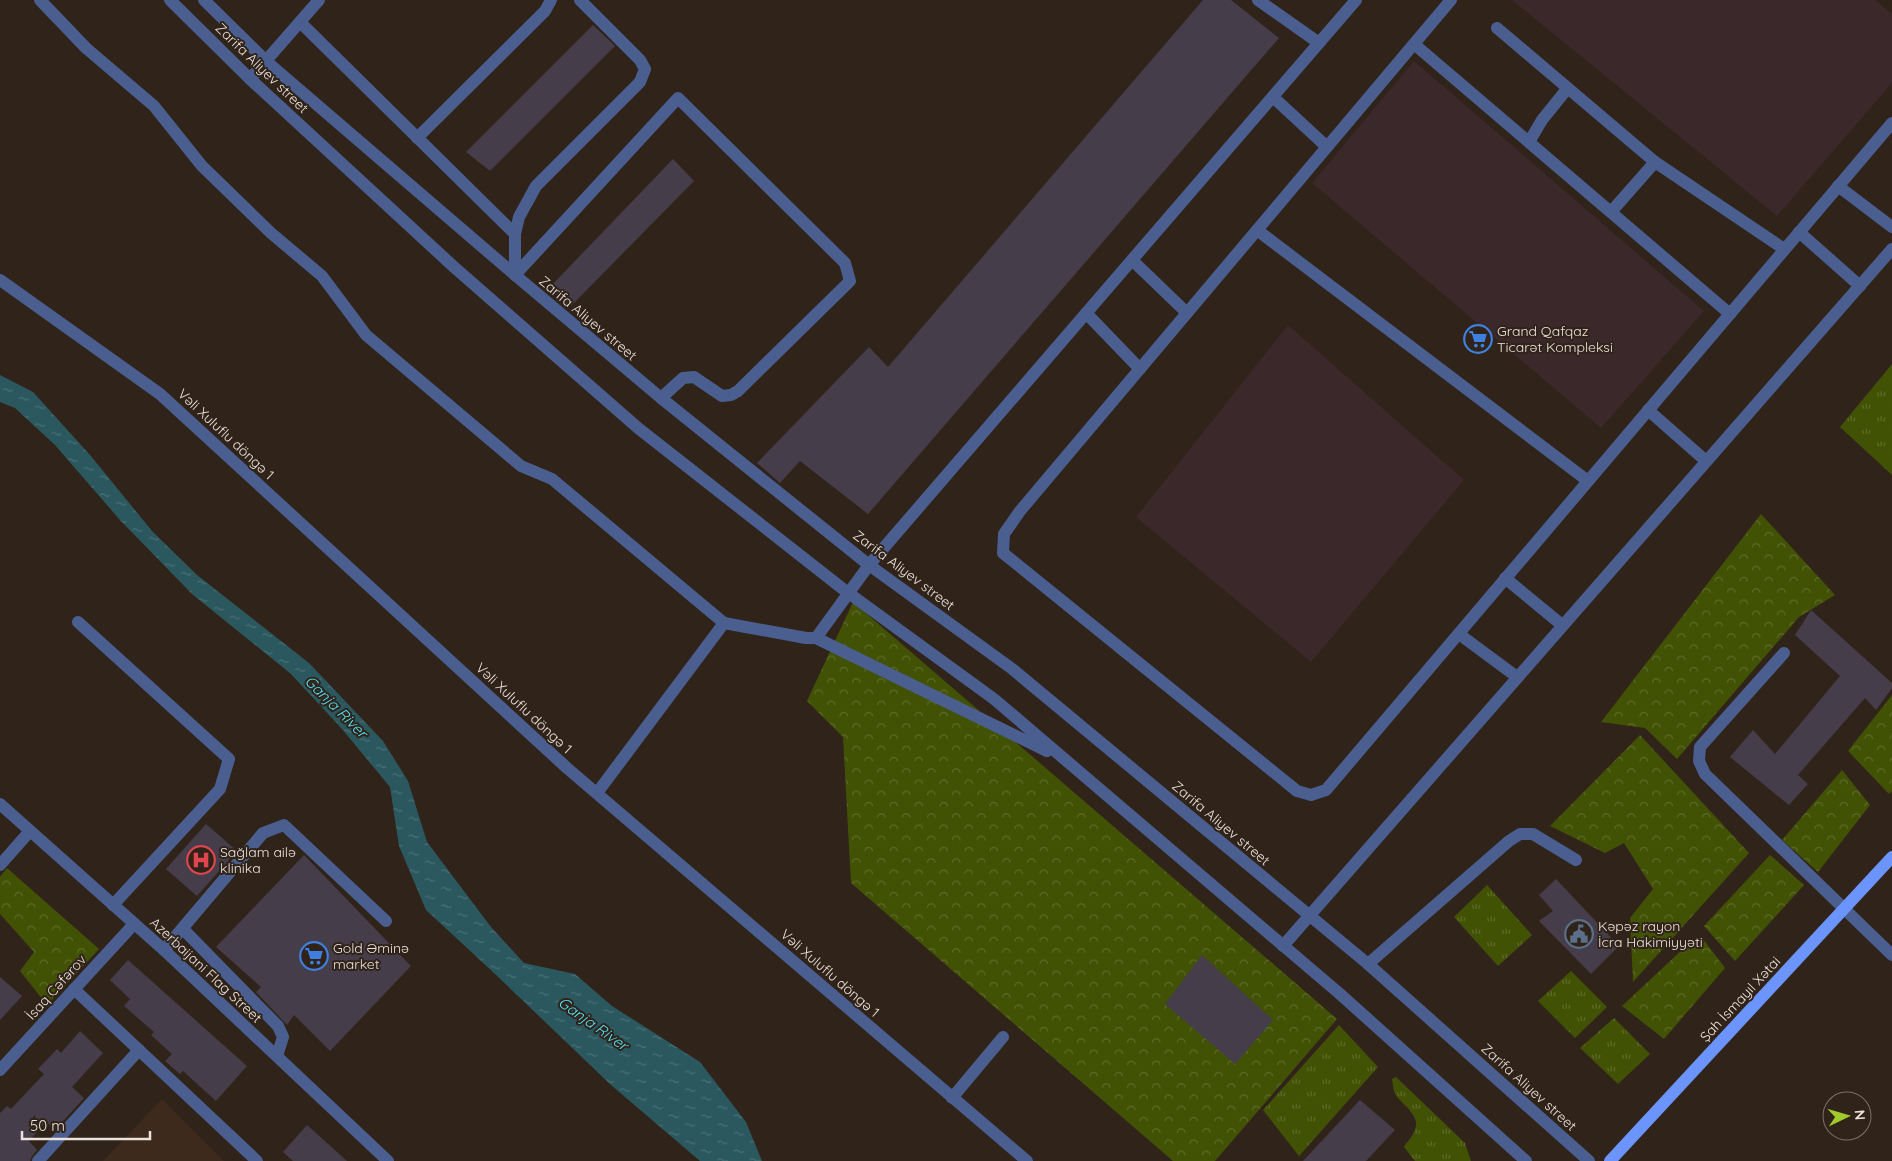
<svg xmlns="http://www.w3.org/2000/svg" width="1892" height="1161" font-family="Quicksand,sans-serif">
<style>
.commercial{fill:#3b282b}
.built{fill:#3d2a1c}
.grass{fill:url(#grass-tufts)}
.forest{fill:url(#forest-crowns)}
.water{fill:url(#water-ripples)}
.building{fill:#463d4b}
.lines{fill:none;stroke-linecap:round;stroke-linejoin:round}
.minor{stroke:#4a5f90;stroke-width:12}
.major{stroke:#6b94fc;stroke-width:12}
.labels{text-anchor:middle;stroke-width:4;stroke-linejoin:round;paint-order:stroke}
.street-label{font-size:14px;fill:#ece3dc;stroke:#302319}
.poi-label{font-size:14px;fill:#ece3dc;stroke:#302319;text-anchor:start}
.water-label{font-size:15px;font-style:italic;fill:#51e4fa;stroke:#302319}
</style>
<defs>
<pattern id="grass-tufts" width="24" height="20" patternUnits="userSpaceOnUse" patternTransform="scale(1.25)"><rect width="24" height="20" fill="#415205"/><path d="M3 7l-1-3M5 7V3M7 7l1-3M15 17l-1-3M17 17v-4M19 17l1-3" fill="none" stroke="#5d6b29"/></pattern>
<pattern id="forest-crowns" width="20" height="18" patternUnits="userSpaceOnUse" patternTransform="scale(1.25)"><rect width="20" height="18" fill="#415205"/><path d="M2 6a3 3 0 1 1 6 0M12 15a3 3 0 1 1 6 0" fill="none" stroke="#5d6b29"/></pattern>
<pattern id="water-ripples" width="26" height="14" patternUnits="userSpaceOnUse" patternTransform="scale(1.25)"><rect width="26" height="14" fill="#2b585f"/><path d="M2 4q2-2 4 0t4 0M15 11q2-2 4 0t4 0" fill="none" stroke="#4a7075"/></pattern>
</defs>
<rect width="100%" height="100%" fill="#302319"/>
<g class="commercial">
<polygon points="1512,0 1875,0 1892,14 1892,83 1777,216"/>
<polygon points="1414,61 1704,311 1601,428 1312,183"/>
<polygon points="1288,325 1464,480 1311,662 1136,517"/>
</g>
<polygon class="built" points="162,1099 224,1161 103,1161"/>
<g class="grass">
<polygon points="1892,364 1892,475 1840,427"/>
<polygon points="1487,885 1532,935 1498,966 1454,917"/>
<polygon points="1571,971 1607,1007 1575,1038 1538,1001"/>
<polygon points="1614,1018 1650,1054 1618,1084 1580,1048"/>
<polygon points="1339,1025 1378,1067 1299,1156 1263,1110"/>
<path d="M 1396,1077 L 1465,1143 L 1471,1161 L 1415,1161 L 1404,1147 C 1407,1142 1413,1136 1415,1130 C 1421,1115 1402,1105 1395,1094 C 1393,1089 1393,1084 1392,1079 Z"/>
</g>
<g class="forest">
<polygon points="1761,514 1835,595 1799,617 1677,759 1645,728 1601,722"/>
<polygon points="853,602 1337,1019 1215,1161 1173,1161 851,883 843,737 807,701"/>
<polygon points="1892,695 1892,791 1889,794 1848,751"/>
<polygon points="1640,735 1749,853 1633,982 1630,918 1653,889 1624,843 1605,853 1550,826"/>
<polygon points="1842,770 1870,805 1818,872 1782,840"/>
<polygon points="1770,855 1804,885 1735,961 1704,926"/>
<polygon points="7,868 99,949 47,1005 20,971 34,952 0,914 0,877"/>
<polygon points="1703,939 1725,968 1664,1039 1622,1006 1684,948"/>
</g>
<polygon class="water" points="0,375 33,392 90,455 152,531 197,575 309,663 383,741 408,781 427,842 491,927 524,963 575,974 612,1006 700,1062 746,1122 762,1161 700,1161 611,1085 494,973 426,910 399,846 390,787 342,729 291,674 192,594 120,520 55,445 15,408 0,402"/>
<g class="building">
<polygon points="1203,0 1231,0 1279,38 868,514 800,461 780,483 757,463 869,347 888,367"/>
<polygon points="593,25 615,46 490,171 466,152"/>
<polygon points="673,159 694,181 571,306 550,287"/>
<polygon points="1811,610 1892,683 1892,688 1876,710 1865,698 1798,775 1808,784 1789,805 1730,757 1753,730 1775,754 1840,676 1795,635"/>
<polygon points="206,824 237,851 197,896 166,869"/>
<polygon points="304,855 411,966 330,1051 294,1015 287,1025 256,992 261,987 216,947"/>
<polygon points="1556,879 1619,946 1591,974 1539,921 1553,911 1539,895"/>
<polygon points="1202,955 1273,1020 1235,1064 1165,1004"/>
<polygon points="128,960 247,1066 216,1101 183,1071 180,1074 165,1061 172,1054 151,1035 154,1032 124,1006 130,999 110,980"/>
<polygon points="0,977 22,996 0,1020"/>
<polygon points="80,1031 103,1053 72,1087 84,1098 55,1130 46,1122 29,1141 37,1150 32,1156 30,1161 0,1161 0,1113 7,1106 11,1109 44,1074 38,1069 57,1049 61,1053"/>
<polygon points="1360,1100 1395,1130 1366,1161 1303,1161"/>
<polygon points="307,1125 347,1161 293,1161 283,1152"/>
</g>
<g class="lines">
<g class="minor">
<polyline points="40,0 86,48 154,106 202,166 271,233 322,276 366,335 521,466 552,479 724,623"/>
<polyline points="170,0 250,79 454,267 638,428 843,589 994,699 1340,994 1526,1161"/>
<polyline points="204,0 266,61 515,275 661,398 869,565 1011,668 1368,964 1589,1161"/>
<polyline points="1258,0 1319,43"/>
<polyline points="1451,0 1020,511 1004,534 1003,553 1297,791 1311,795 1326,790 1892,123"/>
<polyline points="300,22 515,234"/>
<polyline points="1497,28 1655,162 1784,249"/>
<polyline points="1414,44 1730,314"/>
<polyline points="250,79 319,0"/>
<polyline points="1273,97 1327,147"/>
<polyline points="417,138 545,11 551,0"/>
<polyline points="1529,142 1542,120 1567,89"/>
<polyline points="1838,186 1892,227"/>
<polyline points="1611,212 1655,162"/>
<polyline points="1257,230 1588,481"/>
<polyline points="1799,232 1860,286"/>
<polyline points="1132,260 1187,313"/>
<polyline points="515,275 678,98 845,263 850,281 738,391 731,395 722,396 694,377 683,378 661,398"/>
<polyline points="515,275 515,234 519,217 536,186 640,82 645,69 640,60 580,0"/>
<polyline points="0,280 160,394 567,768 1027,1161"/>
<polyline points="1086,313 1140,369"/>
<polyline points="1648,410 1706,461"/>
<polyline points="1505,578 1562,625"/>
<polyline points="78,622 229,759 220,789 113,905"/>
<polyline points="1459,634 1517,677"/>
<polyline points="816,638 1047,751"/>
<polyline points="1784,653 1700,747 1699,761 1705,774 1892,955"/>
<polyline points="597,793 724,623 806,638 816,638 869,565 1356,0"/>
<polyline points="0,804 164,950 388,1161"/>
<polyline points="0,865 30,831"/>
<polyline points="183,929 278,1026 283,1037 277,1056"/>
<polyline points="1283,946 1892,249"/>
<polyline points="164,950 263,833 284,825 386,921"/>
<polyline points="1368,964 1509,841 1520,834 1533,834 1576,860"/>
<polyline points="74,989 257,1161"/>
<polyline points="0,1070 134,924"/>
<polyline points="952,1098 1003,1037"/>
<polyline points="38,1161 139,1050"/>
</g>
<polyline class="major" points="1610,1161 1892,857"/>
</g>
<defs>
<symbol id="supermarket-ring" viewBox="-11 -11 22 22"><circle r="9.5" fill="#302319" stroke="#3f7fe0" stroke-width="1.5"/><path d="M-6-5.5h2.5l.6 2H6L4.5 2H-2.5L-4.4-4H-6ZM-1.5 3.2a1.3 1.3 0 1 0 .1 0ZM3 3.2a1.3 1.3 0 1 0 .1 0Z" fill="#3f7fe0"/></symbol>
<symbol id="hospital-ring" viewBox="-11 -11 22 22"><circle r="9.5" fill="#302319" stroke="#e0444e" stroke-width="1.5"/><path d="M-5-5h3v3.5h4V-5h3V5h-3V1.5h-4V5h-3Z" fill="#e0444e"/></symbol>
<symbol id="civic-ring" viewBox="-11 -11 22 22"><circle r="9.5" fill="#302319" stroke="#5c6f8a" stroke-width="1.5"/><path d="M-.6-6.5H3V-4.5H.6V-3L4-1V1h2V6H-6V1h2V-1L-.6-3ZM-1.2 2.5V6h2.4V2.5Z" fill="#5c6f8a"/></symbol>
</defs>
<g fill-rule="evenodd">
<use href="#supermarket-ring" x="1462" y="323" width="32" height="32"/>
<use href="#hospital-ring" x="185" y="844" width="32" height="32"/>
<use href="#civic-ring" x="1563" y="918" width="32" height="32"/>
<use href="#supermarket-ring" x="298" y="940" width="32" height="32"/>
</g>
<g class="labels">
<g class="street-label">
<text transform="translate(262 68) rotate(44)" y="5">Zarifa Aliyev street</text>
<text transform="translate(588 318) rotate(40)" y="5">Zarifa Aliyev street</text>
<text transform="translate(226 434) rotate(43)" y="5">Vəli Xuluflu döngə 1</text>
<text transform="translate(904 570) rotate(37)" y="5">Zarifa Aliyev street</text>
<text transform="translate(524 708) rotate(43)" y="5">Vəli Xuluflu döngə 1</text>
<text transform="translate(1221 823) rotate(40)" y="5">Zarifa Aliyev street</text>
<text transform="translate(206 970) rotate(43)" y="5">Azerbaijani Flag Street</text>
<text transform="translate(830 973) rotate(41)" y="5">Vəli Xuluflu döngə 1</text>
<text transform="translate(56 987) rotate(-48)" y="5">İsaq Cəfərov</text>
<text transform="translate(1740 999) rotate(-47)" y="5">Şah İsmayıl Xətai</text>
<text transform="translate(1529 1087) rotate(42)" y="5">Zarifa Aliyev street</text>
</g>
<g class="poi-label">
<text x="1497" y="336">Grand Qafqaz<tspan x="1497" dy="16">Ticarət Kompleksi</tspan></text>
<text x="220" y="857">Sağlam ailə<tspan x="220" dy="16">klinika</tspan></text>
<text x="1598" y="931">Kəpəz rayon<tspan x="1598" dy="16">İcra Hakimiyyəti</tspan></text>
<text x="333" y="953">Gold Əminə<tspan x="333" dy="16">market</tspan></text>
</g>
<g class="water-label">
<text transform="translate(336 707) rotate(45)" y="5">Ganja River</text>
<text transform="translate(593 1024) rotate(35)" y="5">Ganja River</text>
</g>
</g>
<g transform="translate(1847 1116) rotate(85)"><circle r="24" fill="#302319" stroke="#7b7067"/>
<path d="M0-4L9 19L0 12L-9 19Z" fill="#a0c92b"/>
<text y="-8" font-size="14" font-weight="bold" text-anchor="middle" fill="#ece3dc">N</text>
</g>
<path d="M22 1131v8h128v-8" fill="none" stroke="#ece3dc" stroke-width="2.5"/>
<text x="30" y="1131" font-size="15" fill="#ece3dc" stroke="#302319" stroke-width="4" paint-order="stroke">50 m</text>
</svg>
